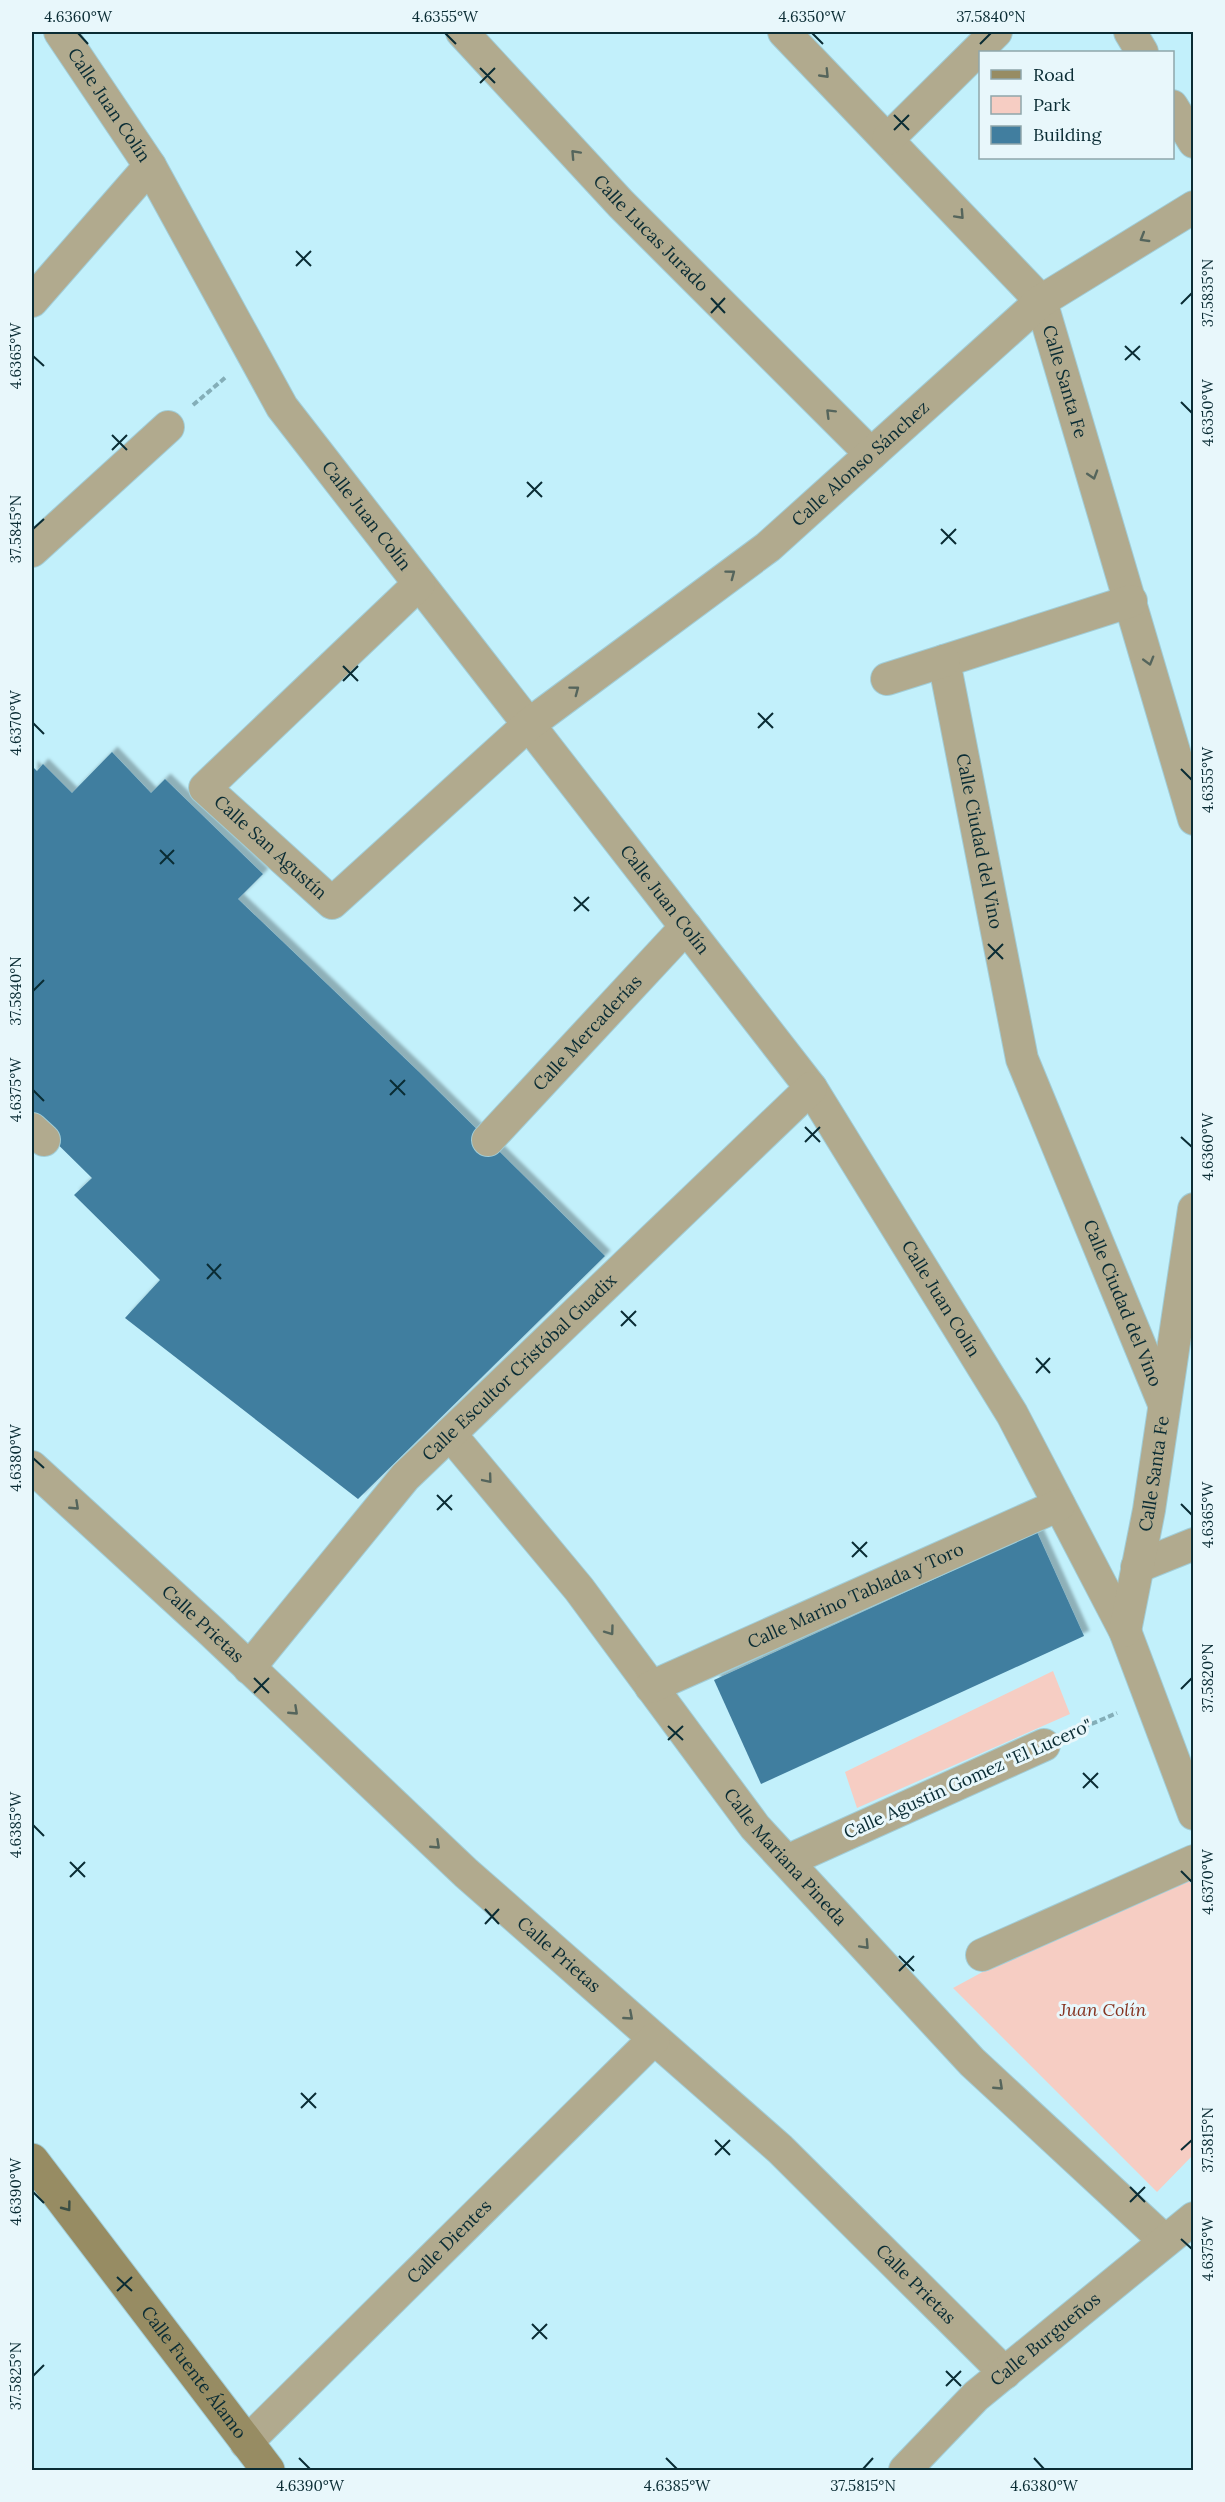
<svg xmlns="http://www.w3.org/2000/svg" width="1225" height="2502" font-family="Lora,serif">
<style>
.green{fill:#f6cdc3}
.building{fill:#417e9f;filter:url(#shadow)}
.lines{fill:none;stroke-linecap:round;stroke-linejoin:round}
.street-casing{stroke:#a1cdd7;stroke-width:34}
.secondary-casing{stroke:#a1cdd7;stroke-width:35}
.path{stroke:#84aeb8;stroke-width:4;stroke-dasharray:6 3;stroke-linecap:butt}
.street{stroke:#b1aa8e;stroke-width:32}
.secondary{stroke:#978c63;stroke-width:33}
.oneway{stroke:#55655c}
.oneway2{stroke:#3b4e44}
.ticks{fill:none;stroke:#0a2c34;stroke-width:2}
.labels{text-anchor:middle;stroke-width:6;stroke-linejoin:round;paint-order:stroke}
.street-label{font-size:18px;fill:#0a2c34;stroke:#e8f7fb}
.park-label{font-size:18px;font-style:italic;fill:#863421;stroke:#e8f7fb}
.neatline{fill:none;stroke:#0a2c34;stroke-width:2}
.ticks-label{font-size:15px;text-anchor:middle;fill:#0a2c34}
</style>
<defs>
<filter id="shadow"><feDropShadow dx="5.5" dy="-5.5" stdDeviation="1.5" flood-color="#0004"/></filter>
</defs>
<rect width="100%" height="100%" fill="#c2f0fb"/>
<g class="green">
<polygon points="1053,1671 1070,1714 857,1808 845,1772"/>
<polygon points="1184,1863 1194,1894 1193,2155 1157,2192 953,1988"/>
</g>
<g class="building">
<polygon points="112,752 151,793 165,779 263,874 238,899 418,1071 605,1256 358,1499 125,1318 160,1280 74,1195 92,1178 32,1119 32,766 37,771 43,764 72,793"/>
<polygon points="1037,1532 1084,1636 761,1784 714,1680"/>
</g>
<g class="lines">
<defs>
<g id="street">
<path id="s1" d="M 60,32 L 150,166 L 282,407 L 811,1088 L 1012,1414 L 1125,1631 L 1194,1814"/>
<path id="s2" d="M 462,32 L 621,204 L 871,454"/>
<path id="s3" d="M 784,32 L 1041,301 L 1194,819"/>
<polyline points="1130,32 1142,52"/>
<polyline points="1172,106 1194,142"/>
<polyline points="888,139 996,32"/>
<polyline points="32,301 150,166"/>
<polyline points="32,551 168,427"/>
<path id="s4" d="M 419,584 L 205,788 L 332,903 L 528,725 L 768,547 L 1041,301 L 1194,207"/>
<path id="s5" d="M 1131,601 L 944,661 L 1022,1059 L 1164,1404"/>
<polyline points="887,679 944,661"/>
<polyline points="32,1129 44,1140"/>
<path id="s6" d="M 488,1140 L 686,927"/>
<path id="s7" d="M 450,1434 L 579,1589 L 755,1827 L 972,2062 L 1165,2241"/>
<path id="s8" d="M 32,1467 L 212,1632 L 466,1873 L 780,2149 L 1005,2373"/>
<polyline points="1137,1567 1194,1544"/>
<path id="s9" d="M 1125,1631 L 1149,1510 L 1194,1209"/>
<path id="s10" d="M 249,1668 L 405,1477 L 811,1088"/>
<path id="s11" d="M 651,1687 L 1059,1505"/>
<polyline points="787,1861 1044,1745"/>
<polyline points="982,1955 1194,1861"/>
<path id="s12" d="M 246,2443 L 654,2039"/>
<path id="s13" d="M 905,2470 L 976,2396 L 1194,2218"/>
</g>
<g id="secondary">
<path id="s14" d="M 32,2160 L 268,2470"/>
</g>
</defs>
<use href="#street" class="street-casing"/>
<use href="#secondary" class="secondary-casing"/>
<g class="path">
<polyline points="193,405 226,377"/>
<polyline points="1075,1731 1117,1713"/>
</g>
<use href="#street" class="street"/>
<use href="#secondary" class="secondary"/>
</g>
<defs><path id="oneway-chevron" d="M-2-3.5L2.5 0L-2 3.5" fill="none" stroke-width="1.6" stroke-linecap="round" stroke-linejoin="round" transform="scale(1.5)"/></defs>
<g class="oneway">
<use href="#oneway-chevron" transform="translate(825 74) rotate(46)"/>
<use href="#oneway-chevron" transform="translate(575 154) rotate(-133)"/>
<use href="#oneway-chevron" transform="translate(960 215) rotate(47)"/>
<use href="#oneway-chevron" transform="translate(1144 238) rotate(149)"/>
<use href="#oneway-chevron" transform="translate(830 413) rotate(-135)"/>
<use href="#oneway-chevron" transform="translate(1093 475) rotate(73)"/>
<use href="#oneway-chevron" transform="translate(731 574) rotate(-37)"/>
<use href="#oneway-chevron" transform="translate(1149 661) rotate(74)"/>
<use href="#oneway-chevron" transform="translate(575 690) rotate(-37)"/>
<use href="#oneway-chevron" transform="translate(488 1479) rotate(50)"/>
<use href="#oneway-chevron" transform="translate(75 1506) rotate(43)"/>
<use href="#oneway-chevron" transform="translate(610 1631) rotate(54)"/>
<use href="#oneway-chevron" transform="translate(294 1711) rotate(43)"/>
<use href="#oneway-chevron" transform="translate(436 1845) rotate(43)"/>
<use href="#oneway-chevron" transform="translate(865 1945) rotate(47)"/>
<use href="#oneway-chevron" transform="translate(629 2016) rotate(41)"/>
<use href="#oneway-chevron" transform="translate(999 2086) rotate(43)"/>
</g>
<use class="oneway2" href="#oneway-chevron" transform="translate(67 2207) rotate(53)"/>
<path class="ticks" d="M 78,33 L 88,44M 445,33 L 456,44M 812,33 L 823,44M 980,44 L 991,33M 480,68 L 495,83M 480,83 L 495,68M 894,115 L 909,130M 894,130 L 909,115M 296,251 L 311,266M 296,266 L 311,251M 711,298 L 725,313M 1181,304 L 1192,293M 711,313 L 725,298M 1125,346 L 1140,360M 33,356 L 44,366M 1125,360 L 1140,346M 1181,402 L 1192,413M 112,435 L 127,450M 112,450 L 127,435M 527,482 L 542,497M 527,497 L 542,482M 33,529 L 44,519M 941,529 L 956,544M 941,544 L 956,529M 343,666 L 358,681M 343,681 L 358,666M 758,713 L 773,728M 33,723 L 44,734M 758,728 L 773,713M 1181,769 L 1192,780M 160,850 L 174,864M 160,864 L 174,850M 574,897 L 589,911M 574,911 L 589,897M 988,944 L 1003,959M 988,959 L 1003,944M 33,991 L 44,980M 390,1080 L 405,1095M 33,1090 L 44,1101M 390,1095 L 405,1080M 805,1127 L 820,1142M 1181,1137 L 1192,1147M 805,1142 L 820,1127M 207,1264 L 221,1279M 207,1279 L 221,1264M 621,1311 L 636,1326M 621,1326 L 636,1311M 1036,1358 L 1050,1373M 1036,1373 L 1050,1358M 33,1458 L 44,1468M 437,1495 L 452,1510M 1181,1504 L 1192,1515M 437,1510 L 452,1495M 852,1542 L 867,1557M 852,1557 L 867,1542M 254,1678 L 269,1693M 1181,1689 L 1192,1678M 254,1693 L 269,1678M 668,1726 L 683,1740M 668,1740 L 683,1726M 1083,1773 L 1098,1788M 1083,1788 L 1098,1773M 33,1825 L 44,1836M 70,1862 L 85,1877M 1181,1871 L 1192,1882M 70,1877 L 85,1862M 485,1909 L 499,1924M 485,1924 L 499,1909M 899,1956 L 914,1971M 899,1971 L 914,1956M 301,2093 L 316,2108M 301,2108 L 316,2093M 715,2140 L 730,2155M 1181,2150 L 1192,2140M 715,2155 L 730,2140M 1130,2187 L 1145,2202M 33,2192 L 44,2203M 1130,2202 L 1145,2187M 1181,2239 L 1192,2249M 117,2277 L 132,2291M 117,2291 L 132,2277M 532,2324 L 547,2339M 532,2339 L 547,2324M 946,2371 L 961,2386M 33,2376 L 44,2365M 946,2386 L 961,2371M 299,2458 L 310,2469M 666,2458 L 677,2469M 1034,2458 L 1044,2469M 863,2469 L 873,2458"/>
<g class="labels">
<g class="street-label">
<text dy="6" stroke="none"><textPath href="#s1" startOffset="88">Calle Juan Colín</textPath></text>
<text dy="6" stroke="none"><textPath href="#s2" startOffset="276">Calle Lucas Jurado</textPath></text>
<text dy="6" stroke="none"><textPath href="#s3" startOffset="456">Calle Santa Fe</textPath></text>
<text dy="6" stroke="none"><textPath href="#s4" startOffset="1155">Calle Alonso Sánchez</textPath></text>
<text dy="6" stroke="none"><textPath href="#s1" startOffset="574">Calle Juan Colín</textPath></text>
<text dy="6" stroke="none"><textPath href="#s5" startOffset="380">Calle Ciudad del Vino</textPath></text>
<text dy="6" stroke="none"><textPath href="#s4" startOffset="384">Calle San Agustín</textPath></text>
<text dy="6" stroke="none"><textPath href="#s1" startOffset="1060">Calle Juan Colín</textPath></text>
<text dy="6" stroke="none"><textPath href="#s6" startOffset="146">Calle Mercaderías</textPath></text>
<text dy="6" stroke="none"><textPath href="#s1" startOffset="1546">Calle Juan Colín</textPath></text>
<text dy="6" stroke="none"><textPath href="#s5" startOffset="866">Calle Ciudad del Vino</textPath></text>
<text dy="6" stroke="none"><textPath href="#s10" startOffset="405">Calle Escultor Cristóbal Guadix</textPath></text>
<text dy="6" stroke="none"><textPath href="#s9" startOffset="160">Calle Santa Fe</textPath></text>
<text dy="6" stroke="none"><textPath href="#s11" startOffset="224">Calle Marino Tablada y Toro</textPath></text>
<text dy="6" stroke="none"><textPath href="#s8" startOffset="232">Calle Prietas</textPath></text>
<text transform="translate(968 1779) rotate(-24)" y="6">Calle Agustin Gomez "El Lucero"</text>
<text dy="6" stroke="none"><textPath href="#s7" startOffset="540">Calle Mariana Pineda</textPath></text>
<text dy="6" stroke="none"><textPath href="#s8" startOffset="718">Calle Prietas</textPath></text>
<text dy="6" stroke="none"><textPath href="#s12" startOffset="286">Calle Dientes</textPath></text>
<text dy="6" stroke="none"><textPath href="#s8" startOffset="1204">Calle Prietas</textPath></text>
<text dy="6" stroke="none"><textPath href="#s13" startOffset="192">Calle Burgueños</textPath></text>
<text dy="6" stroke="none"><textPath href="#s14" startOffset="267">Calle Fuente Álamo</textPath></text>
</g>
<g class="park-label">
<text x="1103" y="2016">Juan Colín</text>
</g>
</g>
<rect width="1225" height="2502" fill="none" stroke="#e8f7fb" stroke-width="66"/>
<rect x="979" y="51" width="195" height="108" fill="#e8f7fb" stroke="#8fa6ab" stroke-width="1.5"/>
<rect x="991" y="70" width="30" height="9" fill="#978c63" stroke="#8fa6ab" stroke-width="1.5"/>
<text x="1033" y="81" font-size="18" fill="#0a2c34">Road</text>
<rect x="991" y="96" width="30" height="18" fill="#f6cdc3" stroke="#8fa6ab" stroke-width="1.5"/>
<text x="1033" y="111" font-size="18" fill="#0a2c34">Park</text>
<rect x="991" y="126" width="30" height="18" fill="#417e9f" stroke="#8fa6ab" stroke-width="1.5"/>
<text x="1033" y="141" font-size="18" fill="#0a2c34">Building</text>
<rect x="33" y="33" width="1159" height="2436" class="neatline"/>
<g class="ticks-label">
<text x="78" y="22">4.6360°W</text>
<text x="445" y="22">4.6355°W</text>
<text x="812" y="22">4.6350°W</text>
<text x="991" y="22">37.5840°N</text>
<text transform="translate(1208 293) rotate(-90)" y="5">37.5835°N</text>
<text transform="translate(16 356) rotate(-90)" y="5">4.6365°W</text>
<text transform="translate(1208 413) rotate(-90)" y="5">4.6350°W</text>
<text transform="translate(16 529) rotate(-90)" y="5">37.5845°N</text>
<text transform="translate(16 723) rotate(-90)" y="5">4.6370°W</text>
<text transform="translate(1208 780) rotate(-90)" y="5">4.6355°W</text>
<text transform="translate(16 991) rotate(-90)" y="5">37.5840°N</text>
<text transform="translate(16 1090) rotate(-90)" y="5">4.6375°W</text>
<text transform="translate(1208 1147) rotate(-90)" y="5">4.6360°W</text>
<text transform="translate(16 1458) rotate(-90)" y="5">4.6380°W</text>
<text transform="translate(1208 1515) rotate(-90)" y="5">4.6365°W</text>
<text transform="translate(1208 1678) rotate(-90)" y="5">37.5820°N</text>
<text transform="translate(16 1825) rotate(-90)" y="5">4.6385°W</text>
<text transform="translate(1208 1882) rotate(-90)" y="5">4.6370°W</text>
<text transform="translate(1208 2140) rotate(-90)" y="5">37.5815°N</text>
<text transform="translate(16 2192) rotate(-90)" y="5">4.6390°W</text>
<text transform="translate(1208 2249) rotate(-90)" y="5">4.6375°W</text>
<text transform="translate(16 2376) rotate(-90)" y="5">37.5825°N</text>
<text x="310" y="2491">4.6390°W</text>
<text x="677" y="2491">4.6385°W</text>
<text x="863" y="2491">37.5815°N</text>
<text x="1044" y="2491">4.6380°W</text>
</g>
</svg>
